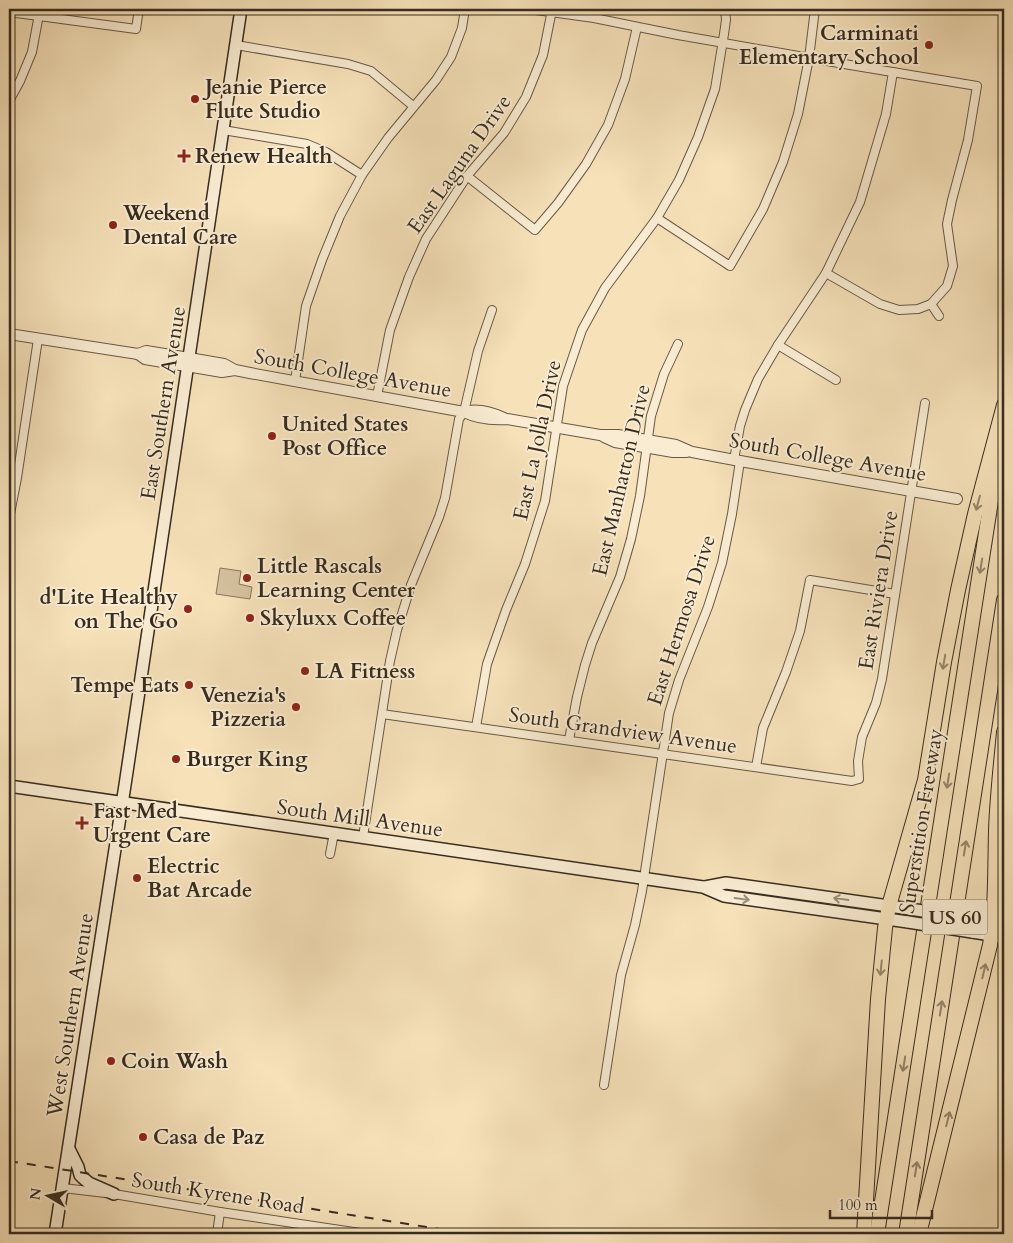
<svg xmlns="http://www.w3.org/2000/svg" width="1013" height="1243" font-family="Cardo,serif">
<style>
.green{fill:#d6c29f;stroke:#86775f}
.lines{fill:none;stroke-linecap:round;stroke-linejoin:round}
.minor-casing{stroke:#675946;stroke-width:10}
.tertiary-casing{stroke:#675946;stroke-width:12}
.secondary-casing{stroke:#372c1f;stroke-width:14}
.motorway-casing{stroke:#372c1f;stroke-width:16}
.minor{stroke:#f9ecd2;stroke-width:8}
.tertiary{stroke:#f9ecd2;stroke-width:10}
.secondary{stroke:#f9ecd2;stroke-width:11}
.motorway{stroke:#f6e1b9;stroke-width:14}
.rail{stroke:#372c1f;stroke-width:2;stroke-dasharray:9 9;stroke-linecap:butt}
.secondary-bridge-casing{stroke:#372c1f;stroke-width:14;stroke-linecap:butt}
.secondary-bridge{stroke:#f9ecd2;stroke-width:11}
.oneway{stroke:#96866c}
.oneway2{stroke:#988c78}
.poi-dot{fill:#8f2418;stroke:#f9ecd2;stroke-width:2}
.labels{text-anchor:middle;stroke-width:4;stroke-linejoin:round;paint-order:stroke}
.shield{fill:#f9ecd2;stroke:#716655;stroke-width:1}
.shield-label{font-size:20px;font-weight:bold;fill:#372c1f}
.poi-label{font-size:21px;font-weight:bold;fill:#372c1f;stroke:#f9ecd2;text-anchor:start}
.street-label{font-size:21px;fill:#372c1f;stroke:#f9ecd2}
</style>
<rect width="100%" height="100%" fill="#f6e1b9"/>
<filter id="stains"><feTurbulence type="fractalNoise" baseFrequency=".004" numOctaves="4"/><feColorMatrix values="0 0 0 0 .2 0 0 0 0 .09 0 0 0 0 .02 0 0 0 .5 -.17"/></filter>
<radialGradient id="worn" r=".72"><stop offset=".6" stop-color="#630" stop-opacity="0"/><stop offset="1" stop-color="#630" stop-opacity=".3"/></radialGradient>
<polygon class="green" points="220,568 241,571 239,584 252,587 250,599 216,594"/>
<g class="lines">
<defs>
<g id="minor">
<polyline points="529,9 594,18 678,35 850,65 977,86 968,140 952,200 947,224 953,266 947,286 931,304 918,309 899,310 880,304 826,273"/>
<polyline points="9,12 136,29 139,9"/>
<polyline points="236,45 348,64 371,71 413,106"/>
<polyline points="9,101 20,81 32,52 40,9"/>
<polyline points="223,130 307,144 326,152 362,175"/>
<polyline points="467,176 535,230 558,203 586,164 608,125 625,79 637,27"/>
<polyline points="657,218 730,266 763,209 783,162 798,114 809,58 815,9"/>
<polyline points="931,304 939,316"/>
<polyline points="778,345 836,380"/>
<polyline points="295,381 306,306 322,260 340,216 362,175 388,138 436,80 451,57 462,28 465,9"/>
<polyline points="377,396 390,330 409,277 426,239 467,176 504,133 526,97 543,55 552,10"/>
<polyline points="734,460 740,426 745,410 758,379 778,345 826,273 860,202 886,114 893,72"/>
<polyline points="9,519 17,478 38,339"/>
<polyline points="382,714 852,781 859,779 858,761 862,737 876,703 882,679 925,403"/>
<polyline points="476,727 487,664 506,610 525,564 545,501 563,386 582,330 605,288 657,218 679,180 698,137 715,89 724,34 726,20 725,9"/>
<polyline points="569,740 577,697 585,665 592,643 620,577 631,539 640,496 651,416 664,374 678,344"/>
<polyline points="756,767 763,728 786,672 800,631 810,580 895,594"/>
<polyline points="363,837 390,661 397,630 411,585 439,517 445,498 459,419 464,412 478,351 492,310"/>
<polyline points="330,854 334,833"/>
<polyline points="604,1085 621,975 635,925 642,891 669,713 679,680 708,607 722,563 732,514 740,461"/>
<polyline points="63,1188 114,1194 220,1212 367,1234"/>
<polyline points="217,1234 220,1212"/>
</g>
<g id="tertiary">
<polyline points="9,334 138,354 146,351 189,358 224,364 235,370"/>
<path d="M 138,354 L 145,359 L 222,372 L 235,370 L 250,373 L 464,412 C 478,419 492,420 507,419 L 600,435 L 618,435 L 676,445 L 692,452 L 740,461 L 957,499"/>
<path d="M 464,412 C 478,408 491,412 504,418"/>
<polyline points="604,437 615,442 673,452 687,452"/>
</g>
<g id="secondary">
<polyline points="9,786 703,887 724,896 908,922"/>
<polyline points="705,887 726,883 910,909"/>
<polyline points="974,919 1004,924"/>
<polyline points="972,932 1004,937"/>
<polyline points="69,1149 78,1167 80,1175 83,1178 89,1183 114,1194"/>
<polyline points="55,1234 125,785 241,9"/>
</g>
<g id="motorway">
<polyline points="864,1234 878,999 885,928 889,906 925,780 944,662 958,590 975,514 1004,405"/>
<polyline points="877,1234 997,462"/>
<polyline points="906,1234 1004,600"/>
<path d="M 919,1234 L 990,945 C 996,907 995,869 996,831 C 997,798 1001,765 1004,732"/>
</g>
</defs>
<use href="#minor" class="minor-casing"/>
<use href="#tertiary" class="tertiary-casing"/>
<use href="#secondary" class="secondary-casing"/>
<use href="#motorway" class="motorway-casing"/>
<use href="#minor" class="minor"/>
<use href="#tertiary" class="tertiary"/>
<use href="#secondary" class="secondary"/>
<use href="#motorway" class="motorway"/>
<polyline class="rail" points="9,1161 471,1234"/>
<defs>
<g id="secondary-bridge">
<polyline points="910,909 974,919"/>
<polyline points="908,922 972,932"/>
</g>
</defs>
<use href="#secondary-bridge" class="secondary-bridge-casing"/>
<use href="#secondary-bridge" class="secondary-bridge"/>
</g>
<defs><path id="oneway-shaft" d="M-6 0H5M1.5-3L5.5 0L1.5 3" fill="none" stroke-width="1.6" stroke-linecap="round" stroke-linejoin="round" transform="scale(1.25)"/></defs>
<g class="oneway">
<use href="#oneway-shaft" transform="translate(978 503) rotate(105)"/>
<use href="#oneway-shaft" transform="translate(981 566) rotate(99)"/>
<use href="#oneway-shaft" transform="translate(944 662) rotate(100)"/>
<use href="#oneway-shaft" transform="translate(948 781) rotate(99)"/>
<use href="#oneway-shaft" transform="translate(965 848) rotate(-81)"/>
<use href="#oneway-shaft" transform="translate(881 968) rotate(96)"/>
<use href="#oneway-shaft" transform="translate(984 971) rotate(-77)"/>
<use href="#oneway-shaft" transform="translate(941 1008) rotate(-81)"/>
<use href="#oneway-shaft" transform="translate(904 1064) rotate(99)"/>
<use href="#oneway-shaft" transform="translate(948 1119) rotate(-76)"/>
<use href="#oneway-shaft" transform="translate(916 1169) rotate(-81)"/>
</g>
<g class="oneway2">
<use href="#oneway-shaft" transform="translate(742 899) rotate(8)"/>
<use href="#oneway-shaft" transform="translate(841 899) rotate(-172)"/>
</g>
<g class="poi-dot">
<circle cx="929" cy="45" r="5"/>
<circle cx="195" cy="99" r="5"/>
<path d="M181.5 148.5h5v5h5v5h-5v5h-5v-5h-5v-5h5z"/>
<circle cx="113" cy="225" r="5"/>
<circle cx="272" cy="436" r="5"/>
<circle cx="247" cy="578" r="5"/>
<circle cx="188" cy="609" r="5"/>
<circle cx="250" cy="618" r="5"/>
<circle cx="305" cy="671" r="5"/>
<circle cx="189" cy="685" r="5"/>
<circle cx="296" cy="707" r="5"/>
<circle cx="176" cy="759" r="5"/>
<path d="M79.5 815.5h5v5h5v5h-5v5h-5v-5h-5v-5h5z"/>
<circle cx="137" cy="878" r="5"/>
<circle cx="111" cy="1061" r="5"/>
<circle cx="143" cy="1137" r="5"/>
</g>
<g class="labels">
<rect class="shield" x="922.5" y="899.5" width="65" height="35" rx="4"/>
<g class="shield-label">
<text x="955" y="924">US 60</text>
</g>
<g class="poi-label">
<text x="919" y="40" text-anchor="end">Carminati<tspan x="919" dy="24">Elementary School</tspan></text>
<text x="205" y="94">Jeanie Pierce<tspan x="205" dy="24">Flute Studio</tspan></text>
<text x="195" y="163">Renew Health</text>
<text x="123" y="220">Weekend<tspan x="123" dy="24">Dental Care</tspan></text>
<text x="282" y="431">United States<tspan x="282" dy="24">Post Office</tspan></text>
<text x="257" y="573">Little Rascals<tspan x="257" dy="24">Learning Center</tspan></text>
<text x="178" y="604" text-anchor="end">d'Lite Healthy<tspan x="178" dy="24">on The Go</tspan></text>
<text x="260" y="625">Skyluxx Coffee</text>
<text x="315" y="678">LA Fitness</text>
<text x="179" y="692" text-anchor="end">Tempe Eats</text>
<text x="286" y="702" text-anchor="end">Venezia's<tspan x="286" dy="24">Pizzeria</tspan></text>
<text x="186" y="766">Burger King</text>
<text x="93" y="818">Fast Med<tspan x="93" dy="24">Urgent Care</tspan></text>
<text x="147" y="873">Electric<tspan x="147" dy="24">Bat Arcade</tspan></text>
<text x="121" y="1068">Coin Wash</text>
<text x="153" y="1144">Casa de Paz</text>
</g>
<g class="street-label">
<text transform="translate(459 164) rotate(-55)" y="7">East Laguna Drive</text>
<text transform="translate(353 373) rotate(10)" y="7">South College Avenue</text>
<text transform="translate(163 403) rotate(-81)" y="7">East Southern Avenue</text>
<text transform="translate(537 440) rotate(-78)" y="7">East La Jolla Drive</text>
<text transform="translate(828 457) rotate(10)" y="7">South College Avenue</text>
<text transform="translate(621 480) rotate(-77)" y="7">East Manhatton Drive</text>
<text transform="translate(878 590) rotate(-81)" y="7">East Riviera Drive</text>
<text transform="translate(681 620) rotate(-72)" y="7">East Hermosa Drive</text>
<text transform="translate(623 730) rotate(8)" y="7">South Grandview Avenue</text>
<text transform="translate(360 818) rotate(8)" y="7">South Mill Avenue</text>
<text transform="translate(921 821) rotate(-81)" y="7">Superstition Freeway</text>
<text transform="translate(70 1015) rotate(-81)" y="7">West Southern Avenue</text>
<text transform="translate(218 1193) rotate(9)" y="7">South Kyrene Road</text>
</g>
</g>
<rect width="1013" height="1243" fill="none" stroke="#f6e1b9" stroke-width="30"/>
<rect x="10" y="10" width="993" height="1223" fill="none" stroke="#372c1f" stroke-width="2.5"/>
<rect x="15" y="15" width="983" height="1213" fill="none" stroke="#372c1f"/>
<g transform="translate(48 1196) rotate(279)" stroke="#f9ecd2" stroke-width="4" paint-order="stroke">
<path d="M0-4L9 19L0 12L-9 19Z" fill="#372c1f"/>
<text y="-8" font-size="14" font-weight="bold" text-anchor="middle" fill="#372c1f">N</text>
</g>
<path d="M830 1210v8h102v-8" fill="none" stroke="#372c1f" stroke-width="2.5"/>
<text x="838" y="1210" font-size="15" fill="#372c1f" stroke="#f9ecd2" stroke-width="4" paint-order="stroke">100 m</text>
<rect width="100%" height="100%" filter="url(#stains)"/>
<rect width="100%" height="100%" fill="url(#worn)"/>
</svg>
